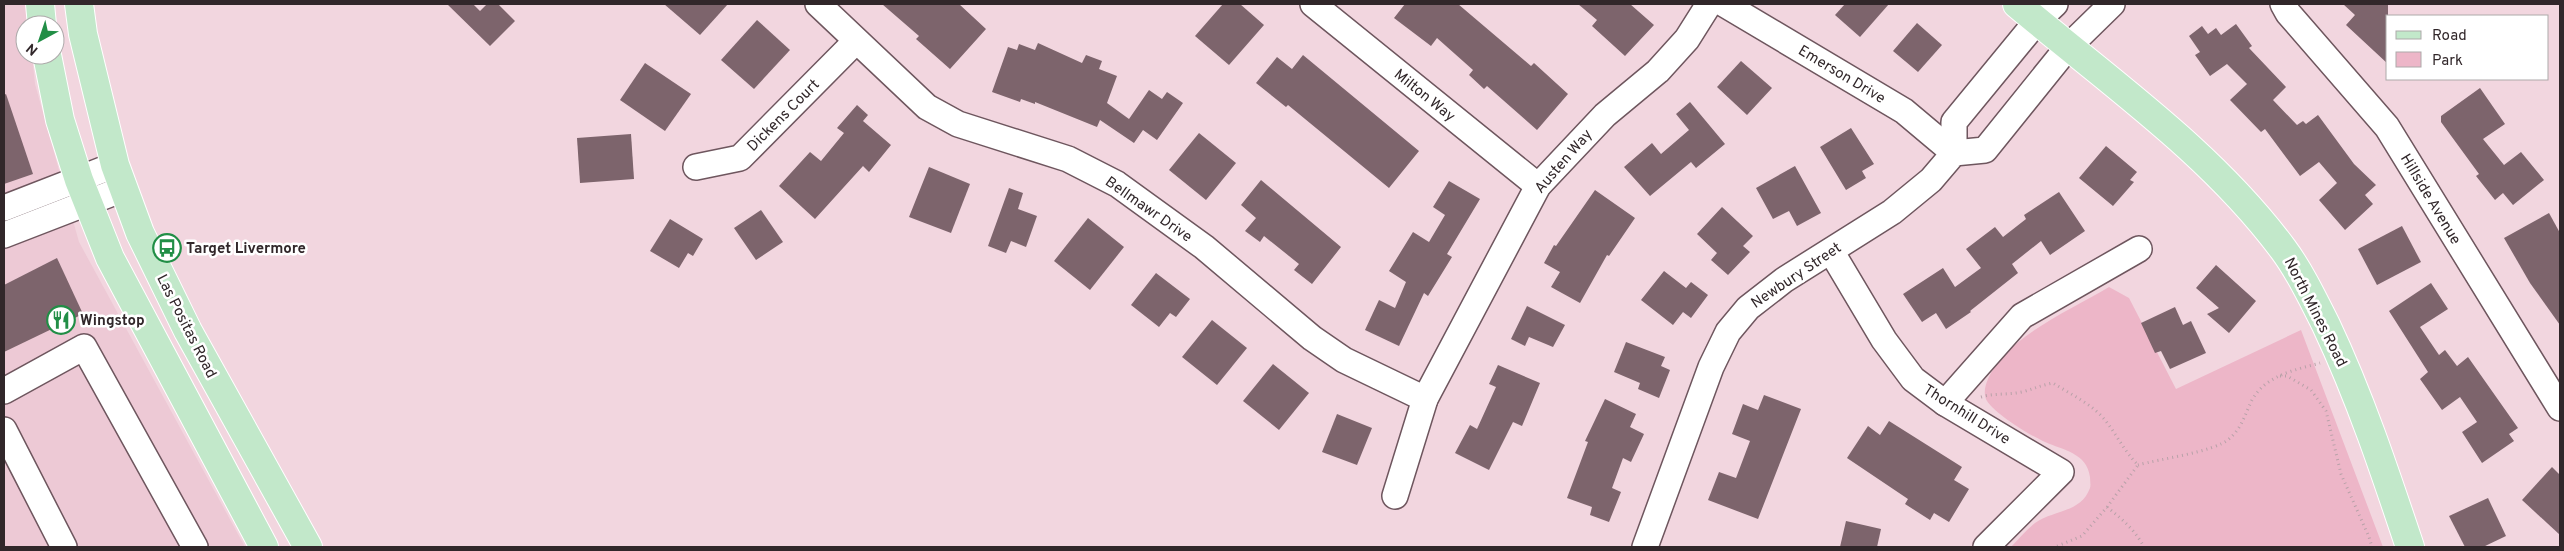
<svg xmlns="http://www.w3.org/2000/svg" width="2564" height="551" font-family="Overpass,sans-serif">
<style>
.built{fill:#edc9d5}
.green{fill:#edb6c8}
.building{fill:#7d646c}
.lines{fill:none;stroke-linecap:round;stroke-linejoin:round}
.minor-casing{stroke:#6e565e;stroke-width:28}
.major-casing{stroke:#fff;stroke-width:30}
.path{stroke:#b8a1a8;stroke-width:3;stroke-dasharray:1 4;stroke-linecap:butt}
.minor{stroke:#fff;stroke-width:25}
.major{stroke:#c2e8ca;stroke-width:28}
.labels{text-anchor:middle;stroke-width:5;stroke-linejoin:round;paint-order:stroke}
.street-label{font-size:15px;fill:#31272a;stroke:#fff}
.poi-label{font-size:15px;font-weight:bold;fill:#31272a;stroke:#fff;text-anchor:start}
</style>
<rect width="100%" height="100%" fill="#f2d6df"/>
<polygon class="built" points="4,4 26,4 28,25 25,25 25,55 32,55 35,84 79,242 245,547 4,547"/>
<path class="green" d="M 2109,287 L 2129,298 L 2176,389 L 2301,330 L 2383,547 L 2011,547 C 2019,539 2026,530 2035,523 C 2053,510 2081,513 2090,488 C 2091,485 2090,481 2090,477 C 2087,453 2063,450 2045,442 C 2031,436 1995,414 1987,401 C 1983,394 1985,386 1988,379 C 2006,337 2071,310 2109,287 Z"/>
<g class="building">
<polygon points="447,4 473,4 480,11 487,4 498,4 515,21 490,46"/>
<polygon points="664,4 728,4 700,35"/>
<polygon points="882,4 959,4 986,29 950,69 916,39 919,36"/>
<polygon points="1223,4 1240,4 1264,25 1229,65 1195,36"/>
<polygon points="1405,4 1458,4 1531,66 1534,63 1568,94 1537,130 1487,86 1484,89 1469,75 1473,70 1437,38 1431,46 1394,18"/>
<polygon points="1578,4 1630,4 1654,25 1625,56 1592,26 1597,20"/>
<polygon points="1845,4 1889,4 1860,37 1835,15"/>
<polygon points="2343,4 2388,4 2388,64 2346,25 2355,15"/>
<polygon points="757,20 790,50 754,89 721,60"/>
<polygon points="1917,23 1942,45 1918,72 1893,51"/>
<polygon points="2236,24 2252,46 2249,48 2286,87 2273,100 2297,125 2303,121 2306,124 2318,115 2354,164 2376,185 2365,195 2373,204 2345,230 2319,200 2337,183 2319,162 2300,176 2265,129 2261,132 2230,100 2247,84 2227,64 2210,76 2195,55 2200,52 2189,36 2202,26 2208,34 2216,28 2221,35"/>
<polygon points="1038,43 1082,63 1086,55 1102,61 1099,69 1117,76 1107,103 1129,119 1149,90 1162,99 1167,92 1183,103 1157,140 1143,130 1134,143 1100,120 1097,127 1035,102 1035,104 1021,99 1020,102 992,92 1008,47 1017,50 1019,44 1035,50"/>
<polygon points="1303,55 1419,151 1389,188 1288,105 1286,107 1256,83 1277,57 1292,69"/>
<polygon points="1741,61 1772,88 1747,115 1717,87"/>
<polygon points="645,63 691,94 665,131 620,100"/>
<polygon points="2480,88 2505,124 2483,139 2504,165 2521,152 2544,180 2513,205 2503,193 2495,200 2476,176 2479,174 2441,122 2441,116"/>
<polygon points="6,94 33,174 4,184 4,95"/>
<polygon points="1690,102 1725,144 1696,168 1691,162 1650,196 1624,167 1652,143 1661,154 1689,130 1676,114"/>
<polygon points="857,105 868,115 863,121 891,145 869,172 863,166 815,219 779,186 810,152 821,161 844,133 837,128"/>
<polygon points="1851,128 1874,164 1862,171 1866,178 1846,190 1820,147"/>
<polygon points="1199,133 1236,163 1206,200 1169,170"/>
<polygon points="631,134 634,179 580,183 577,138"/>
<polygon points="2106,146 2137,172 2130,180 2134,182 2113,206 2079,178"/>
<polygon points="1795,166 1821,213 1797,226 1789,211 1773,219 1756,188"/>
<polygon points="929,167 970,184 951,233 909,217"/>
<polygon points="1261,180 1341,247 1312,284 1294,270 1299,264 1264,236 1260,242 1245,231 1256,218 1241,205"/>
<polygon points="1449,181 1480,199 1447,254 1452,257 1428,296 1424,293 1399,346 1365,330 1379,300 1395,308 1406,282 1389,271 1413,232 1429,242 1445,215 1433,207"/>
<polygon points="1009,188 1023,193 1018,209 1037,216 1026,247 1011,241 1006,253 988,246"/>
<polygon points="1595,190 1635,218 1609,256 1607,255 1580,303 1551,287 1560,272 1544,263 1554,245 1556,246"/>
<polygon points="2059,192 2085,231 2050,255 2041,241 2012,264 2018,273 1970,311 1971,312 1946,329 1936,313 1922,322 1903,294 1943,268 1955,287 1981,268 1966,249 1995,227 2003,237 2026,219 2024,215"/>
<polygon points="1722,207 1753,236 1743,246 1750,252 1728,275 1711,260 1717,253 1697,234"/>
<polygon points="761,210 783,242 756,260 734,228"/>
<polygon points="2549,213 2560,233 2560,325 2530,283 2504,238"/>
<polygon points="1088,218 1124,247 1090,290 1054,261"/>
<polygon points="670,219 703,239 693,256 688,253 679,268 650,251"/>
<polygon points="2402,226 2421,262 2377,285 2358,249"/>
<polygon points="57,258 83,314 4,352 4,285"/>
<polygon points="2216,265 2256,301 2229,333 2207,314 2219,308 2196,288"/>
<polygon points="1664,271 1686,288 1691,282 1708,295 1691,318 1683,312 1673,325 1641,300"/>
<polygon points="1156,273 1190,299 1176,317 1170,313 1159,327 1131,305"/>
<polygon points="2431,283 2448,309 2420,327 2439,355 2445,350 2457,366 2468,357 2518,428 2509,434 2514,441 2482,463 2462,432 2477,422 2460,397 2442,410 2420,379 2428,372 2389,311"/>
<polygon points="1527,306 1565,325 1553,347 1529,337 1525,346 1511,339"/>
<polygon points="2175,307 2183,325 2191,321 2206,353 2170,369 2161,351 2155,353 2141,323"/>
<polygon points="1212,320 1247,348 1217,385 1182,357"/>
<polygon points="1626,342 1665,357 1661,366 1670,370 1659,398 1638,389 1640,383 1614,372"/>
<polygon points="1273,364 1309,393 1279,430 1243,401"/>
<polygon points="1498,365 1540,383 1522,426 1513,422 1489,470 1455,453 1470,425 1477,429 1496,387 1489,384"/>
<polygon points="1764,395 1801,409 1758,519 1708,500 1719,472 1736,478 1750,441 1732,434 1743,404 1758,410"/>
<polygon points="1605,399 1636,414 1630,427 1644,434 1631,462 1623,458 1612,488 1621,492 1609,522 1590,515 1592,507 1567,498 1588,442 1585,441"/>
<polygon points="1337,414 1372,428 1357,465 1322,452"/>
<polygon points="1889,421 1962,467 1954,480 1969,489 1949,522 1934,513 1930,520 1905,504 1908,499 1847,458 1868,426 1880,435"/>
<polygon points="2552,467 2560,475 2560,535 2522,500"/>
<polygon points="2488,498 2506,536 2483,547 2465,547 2449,516"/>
<polygon points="1846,521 1881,529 1877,547 1840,547"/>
</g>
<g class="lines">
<defs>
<g id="minor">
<polyline points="818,4 927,107 958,124 1068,159 1117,184 1204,247 1312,338 1344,360 1425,399"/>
<polyline points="1313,4 1538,186"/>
<polyline points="1724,4 1904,111 1954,153"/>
<polyline points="2283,4 2288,13 2387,127 2560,408"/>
<polyline points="1954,153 1954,122 2037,21 2055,4"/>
<polyline points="696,167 740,158 856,41"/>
<polyline points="4,208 115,165"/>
<polyline points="4,235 123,189"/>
<polyline points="1831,251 1884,340 1913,379 1945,403 2061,472 1986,547"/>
<polyline points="4,391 84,347 195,547"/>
<polyline points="1945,403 2022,316 2139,249"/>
<polyline points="4,430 64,547"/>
<polyline points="1395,496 1425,399 1538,186 1605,115 1658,71 1687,39 1709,4"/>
<polyline points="1645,547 1711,367 1728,332 1748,308 1784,280 1892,212 1931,180 1954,153 1985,150 2068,47 2112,4"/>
</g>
<g id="major">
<polyline points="40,4 42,25"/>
<polyline points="79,4 83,34 115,165 140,233 188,331 308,547"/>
<path d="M 2017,4 C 2108,81 2211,152 2283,249 C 2300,272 2313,299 2326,325 C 2360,397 2385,472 2410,547"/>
<polyline points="47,55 60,120 79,180 110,258 264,547"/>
</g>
</defs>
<use href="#minor" class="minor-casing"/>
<use href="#major" class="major-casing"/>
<g class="path">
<polyline points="2280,376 2287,376 2311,390 2326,411 2341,474 2369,537 2372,547"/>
<path d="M 1981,397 C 1994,393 2008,395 2022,392 C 2033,389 2042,385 2053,383 C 2070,394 2092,404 2105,420 C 2117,435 2124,451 2138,465 L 2107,507 L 2082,536 L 2055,547"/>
<path d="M 2138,465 C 2159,459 2214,452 2229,439 C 2242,428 2245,414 2252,400 C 2266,375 2295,370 2320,363"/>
<path d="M 2107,507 C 2122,519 2135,530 2144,547"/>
</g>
<use href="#minor" class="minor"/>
<use href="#major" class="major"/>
</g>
<defs>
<symbol id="bus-ring" viewBox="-11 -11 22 22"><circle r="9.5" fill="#fff" stroke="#218e46" stroke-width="1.5"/><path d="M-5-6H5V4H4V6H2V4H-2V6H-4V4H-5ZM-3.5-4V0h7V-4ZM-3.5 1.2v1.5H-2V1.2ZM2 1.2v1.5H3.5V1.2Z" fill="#218e46"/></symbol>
<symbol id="restaurant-ring" viewBox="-11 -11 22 22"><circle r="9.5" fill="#fff" stroke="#218e46" stroke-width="1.5"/><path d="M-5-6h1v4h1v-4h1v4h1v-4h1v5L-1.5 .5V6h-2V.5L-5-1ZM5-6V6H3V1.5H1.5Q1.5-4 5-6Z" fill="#218e46"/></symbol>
</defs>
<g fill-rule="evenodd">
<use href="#bus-ring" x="151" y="232" width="32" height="32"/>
<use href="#restaurant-ring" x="45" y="304" width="32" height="32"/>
</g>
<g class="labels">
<g class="street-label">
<text transform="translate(1842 74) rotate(31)" y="5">Emerson Drive</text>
<text transform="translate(1425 95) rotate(39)" y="5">Milton Way</text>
<text transform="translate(783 115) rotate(-45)" y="5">Dickens Court</text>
<text transform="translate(1563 161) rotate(-49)" y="5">Austen Way</text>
<text transform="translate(2431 199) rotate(59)" y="5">Hillside Avenue</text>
<text transform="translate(1149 209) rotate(35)" y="5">Bellmawr Drive</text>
<text transform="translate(1796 275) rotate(-34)" y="5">Newbury Street</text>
<text transform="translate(2316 312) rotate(63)" y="5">North Mines Road</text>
<text transform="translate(187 326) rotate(63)" y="5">Las Positas Road</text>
<text transform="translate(1967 414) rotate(32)" y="5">Thornhill Drive</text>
</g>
<g class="poi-label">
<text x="186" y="253">Target Livermore</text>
<text x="80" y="325">Wingstop</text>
</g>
</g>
<rect width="2564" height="551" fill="none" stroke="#31272a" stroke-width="10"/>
<rect x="2386" y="15" width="162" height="65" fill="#ffffff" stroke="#ada9aa"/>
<rect x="2396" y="31" width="25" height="8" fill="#c2e8ca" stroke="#ada9aa"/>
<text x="2432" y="40" font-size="15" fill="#31272a">Road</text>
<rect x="2396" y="52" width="25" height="15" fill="#edb6c8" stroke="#ada9aa"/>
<text x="2432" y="65" font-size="15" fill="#31272a">Park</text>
<g transform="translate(40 40) rotate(220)"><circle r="24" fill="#ffffff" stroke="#ada9aa"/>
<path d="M0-4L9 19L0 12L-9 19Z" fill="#218e46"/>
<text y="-8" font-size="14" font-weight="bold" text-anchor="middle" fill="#31272a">N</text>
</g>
</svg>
